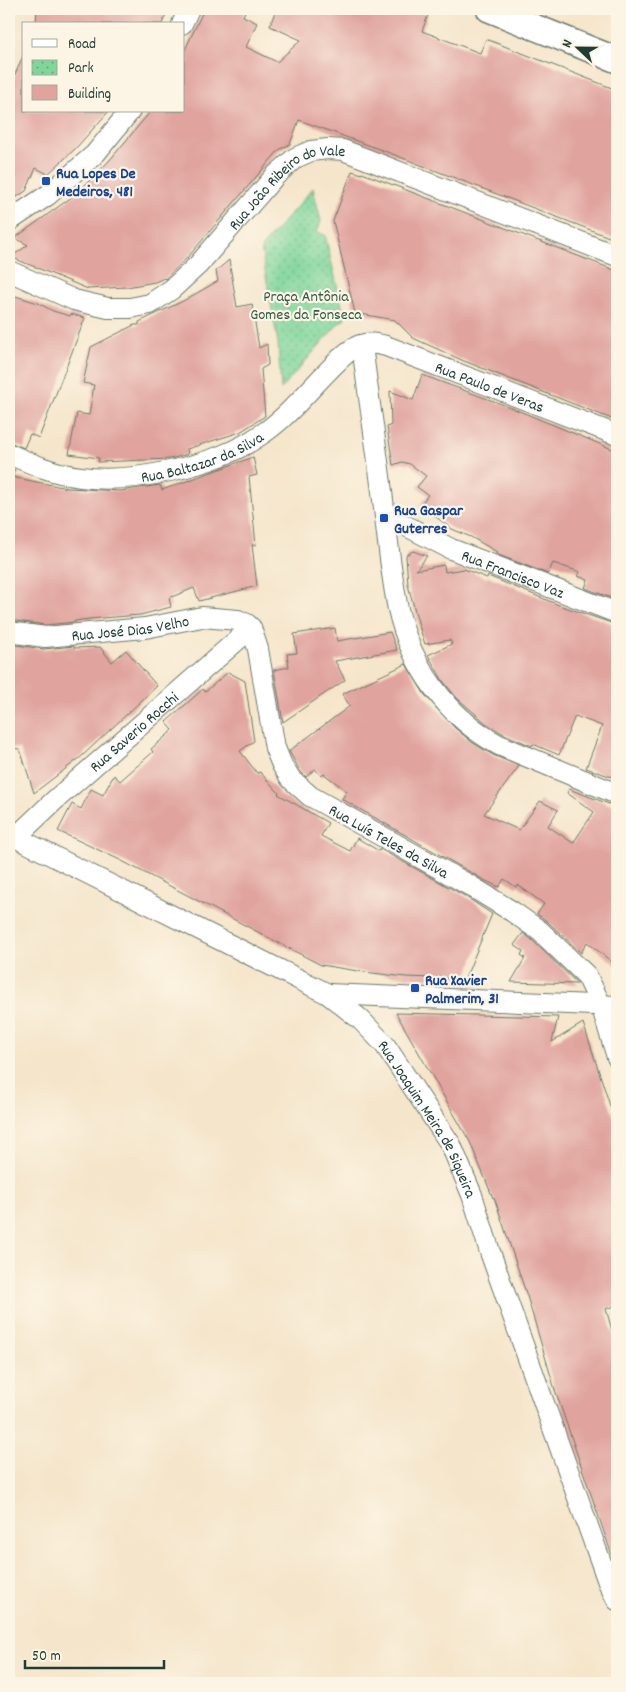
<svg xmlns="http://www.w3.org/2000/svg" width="626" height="1692" font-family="Dekko,sans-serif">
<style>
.park{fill:url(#park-dots);stroke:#4f8a68}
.building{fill:#e0a39e}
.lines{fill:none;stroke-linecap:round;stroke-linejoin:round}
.minor-casing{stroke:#6a7868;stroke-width:22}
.major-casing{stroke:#6a7868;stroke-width:28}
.minor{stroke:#fff;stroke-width:20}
.major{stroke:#fff;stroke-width:25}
.transit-dot{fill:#1a4fb4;stroke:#fcf5e5;stroke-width:2}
.labels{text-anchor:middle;stroke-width:4.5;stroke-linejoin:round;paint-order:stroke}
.transit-label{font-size:16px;font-weight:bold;fill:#164399;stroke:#fcf5e5;text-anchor:start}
.street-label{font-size:16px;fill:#1f3d34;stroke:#fcf5e5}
.park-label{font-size:16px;fill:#325c49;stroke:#fcf5e5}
</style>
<defs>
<pattern id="park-dots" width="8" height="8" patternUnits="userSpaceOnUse" patternTransform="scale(1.25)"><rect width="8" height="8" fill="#7fd69b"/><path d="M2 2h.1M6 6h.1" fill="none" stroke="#67af7f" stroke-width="1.8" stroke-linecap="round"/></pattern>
</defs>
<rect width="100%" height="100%" fill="#fcf5e5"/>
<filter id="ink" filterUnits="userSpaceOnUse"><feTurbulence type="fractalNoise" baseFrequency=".02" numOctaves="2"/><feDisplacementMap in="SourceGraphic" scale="10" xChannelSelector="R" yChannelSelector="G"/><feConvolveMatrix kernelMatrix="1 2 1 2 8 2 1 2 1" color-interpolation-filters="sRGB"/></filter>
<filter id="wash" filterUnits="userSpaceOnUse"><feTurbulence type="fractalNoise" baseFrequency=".0096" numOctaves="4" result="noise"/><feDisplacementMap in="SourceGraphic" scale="20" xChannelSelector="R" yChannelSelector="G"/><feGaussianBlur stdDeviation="1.12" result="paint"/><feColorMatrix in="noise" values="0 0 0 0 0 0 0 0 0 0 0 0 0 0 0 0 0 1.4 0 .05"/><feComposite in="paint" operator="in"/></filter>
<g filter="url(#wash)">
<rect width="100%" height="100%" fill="#f5e5ca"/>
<polygon class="park" points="313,188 321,221 317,232 325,235 345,319 339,323 281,389 278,343 261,248"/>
<g id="blocks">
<g class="building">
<polygon points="37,9 168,9 162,24 36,24"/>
<polygon points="204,9 246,9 243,16 257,23 246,47 277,62 301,40 270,26 276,9 413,9 428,15 422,31 480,53 486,39 617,90 617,240 387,152 299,120 290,144 279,150 188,257 165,279 164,278 155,282 127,287 88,289 11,257 28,245 15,238 83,189 82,188 109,161 151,111 184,111 184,52"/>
<polygon points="24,54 24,111 109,111 76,148 48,174 36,168 26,191 9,202 9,88"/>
<polygon points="352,171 362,174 362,173 617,271 617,421 464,361 413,338 395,320 355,313 333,221"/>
<polygon points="229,260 237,307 252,304 259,348 267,344 268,365 261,369 265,416 240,432 187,449 188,454 170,459 98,462 99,458 69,454 77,413 89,415 94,385 83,383 91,347 134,325 139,325 139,322 183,301 218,281 216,271"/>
<polygon points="9,294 38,303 53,311 70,316 71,314 85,318 39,438 30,434 24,448 9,442"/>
<polygon points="422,375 507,406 617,451 617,600 585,588 588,580 578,576 580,572 553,563 548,574 496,554 497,552 471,537 452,529 420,505 428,495 417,487 426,476 410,464 402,462 393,465 387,427 391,425 390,391 413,400"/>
<polygon points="253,457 257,475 249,477 256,545 252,545 257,586 199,601 194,588 169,598 171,607 140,615 89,619 75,621 75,622 45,625 9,620 9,467 15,470 12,477 67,488 120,491 160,485 162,490"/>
<polygon points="413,551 427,556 416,570 444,565 445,572 464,569 487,578 488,576 559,605 617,625 617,765 612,777 586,768 602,726 575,716 559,755 533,744 532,746 504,734 487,724 456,697 443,681 428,655 452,644 450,640 425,644 419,626 408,585 406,555"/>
<polygon points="335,628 337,641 390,632 397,650 335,661 345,680 283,722 274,670 289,667 287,654 297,653 294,634"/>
<polygon points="9,644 44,649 74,646 74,648 100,647 112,662 126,650 157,686 81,757 34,793 20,749 9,748"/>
<polygon points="406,664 425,695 455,728 473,743 493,755 519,766 484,814 519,830 540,801 558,810 548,826 573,843 594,812 567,793 569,789 617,807 617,966 587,942 581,953 548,922 537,914 544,904 518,885 516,887 504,879 499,887 484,880 342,799 347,791 324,774 321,776 315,769 306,777 300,771 289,751 350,706 342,694"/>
<polygon points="228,672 245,681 254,741 240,751 257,773 260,772 279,793 278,794 328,823 321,836 350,851 357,838 379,851 380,849 463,895 492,914 465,979 406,977 364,972 321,965 120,860 58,831 72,804 81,809 91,789 103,795 114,775 120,781 153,752 151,749 173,730 166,722 203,689 205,692"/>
<polygon points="523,933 532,940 578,984 511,982 525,958 521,955 523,951 514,945"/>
<polygon points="396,1013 558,1017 552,1042 583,1023 617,1127 617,1305 606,1309 617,1348 617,1561 614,1561 555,1390 527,1296 494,1197 493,1198 470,1142"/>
</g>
</g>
</g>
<g filter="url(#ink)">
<use href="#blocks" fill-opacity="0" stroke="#6a7868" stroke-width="1"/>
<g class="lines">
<defs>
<g id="minor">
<polyline points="182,24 189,9"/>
<polyline points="9,221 48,195 95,154 130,111"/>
<path id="s1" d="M 9,271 L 74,300 L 108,308 L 130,308 L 150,304 L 172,289 L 198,265 L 275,176 L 295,158 L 311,151 L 328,149 L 343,150 L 617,256"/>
<path d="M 362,345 C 368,394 376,443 382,492 C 387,531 390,570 398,609 C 411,666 447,717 499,745 L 617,794"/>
<path id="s2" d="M 9,454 C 32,464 55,474 81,477 C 132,484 216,466 259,436 C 286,419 306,393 328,371 C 337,362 347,350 360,345 C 370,342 377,344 386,346 L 617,435"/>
<path id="s3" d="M 385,515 L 451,549 L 617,613"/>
<path id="s4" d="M 251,628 L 258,649 L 275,748 L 282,765 L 291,779 L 310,796 L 469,885 L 513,912 L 540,931 L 587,976 L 601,1005 L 617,1057"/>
<path id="s5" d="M 9,632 L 45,637 L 145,628 L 202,617 L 238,620 L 247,624 L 251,628"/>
<path id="s6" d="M 9,834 L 328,994 L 360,1019 L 385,1045 L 451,1145 L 472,1195 L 490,1252 L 608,1582 L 617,1600"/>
<path id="s7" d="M 16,837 L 55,800 L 251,628"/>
<polyline points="328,994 617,1006"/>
</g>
<polyline id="major" points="489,9 617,60"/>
</defs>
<use href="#minor" class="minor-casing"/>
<use href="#major" class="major-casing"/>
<use href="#minor" class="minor"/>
<use href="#major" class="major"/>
</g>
</g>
<g class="transit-dot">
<rect x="41" y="176" width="10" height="10" rx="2.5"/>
<rect x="379" y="513" width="10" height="10" rx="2.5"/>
<rect x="410" y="983" width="10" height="10" rx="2.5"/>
</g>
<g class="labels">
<g class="transit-label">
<text x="56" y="178">Rua Lopes De<tspan x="56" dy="18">Medeiros, 481</tspan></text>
<text x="394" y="515">Rua Gaspar<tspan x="394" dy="18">Guterres</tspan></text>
<text x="425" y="985">Rua Xavier<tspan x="425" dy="18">Palmerim, 31</tspan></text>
</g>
<g class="street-label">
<text dy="6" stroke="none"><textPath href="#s1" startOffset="334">Rua João Ribeiro do Vale</textPath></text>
<text dy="6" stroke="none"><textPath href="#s2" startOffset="536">Rua Paulo de Veras</textPath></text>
<text dy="6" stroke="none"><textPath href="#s2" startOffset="200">Rua Baltazar da Silva</textPath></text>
<text dy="6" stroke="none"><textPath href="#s3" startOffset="141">Rua Francisco Vaz</textPath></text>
<text dy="6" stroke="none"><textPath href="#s5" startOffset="122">Rua José Dias Velho</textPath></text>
<text dy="6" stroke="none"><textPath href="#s7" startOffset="158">Rua Saverio Rocchi</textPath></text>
<text dy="6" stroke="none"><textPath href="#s4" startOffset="274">Rua Luís Teles da Silva</textPath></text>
<text dy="6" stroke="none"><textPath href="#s6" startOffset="519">Rua Joaquim Meira de Siqueira</textPath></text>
</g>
<g class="park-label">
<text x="306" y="301">Praça Antônia<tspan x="306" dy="18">Gomes da Fonseca</tspan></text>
</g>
</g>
<rect width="626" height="1692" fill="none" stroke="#fcf5e5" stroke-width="30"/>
<rect x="22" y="22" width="162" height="90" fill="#fcf5e5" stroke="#a4ab9e"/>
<rect x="32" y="39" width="25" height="8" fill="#ffffff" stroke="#a4ab9e"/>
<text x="68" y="48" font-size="15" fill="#1f3d34">Road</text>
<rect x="32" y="60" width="25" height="15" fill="url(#park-dots)" stroke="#a4ab9e"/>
<text x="68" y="72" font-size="15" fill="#1f3d34">Park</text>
<rect x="32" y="85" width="25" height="15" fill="#e0a39e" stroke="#a4ab9e"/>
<text x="68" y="98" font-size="15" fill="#1f3d34">Building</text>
<g transform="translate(578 48) rotate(292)" stroke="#fcf5e5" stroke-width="4" paint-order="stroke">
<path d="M0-4L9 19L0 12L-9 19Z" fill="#1f3d34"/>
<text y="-8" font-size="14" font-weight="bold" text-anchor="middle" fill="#1f3d34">N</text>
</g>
<path d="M25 1660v8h139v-8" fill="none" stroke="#1f3d34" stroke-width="2.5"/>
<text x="32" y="1660" font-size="15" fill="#1f3d34" stroke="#fcf5e5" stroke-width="4" paint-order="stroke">50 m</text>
</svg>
